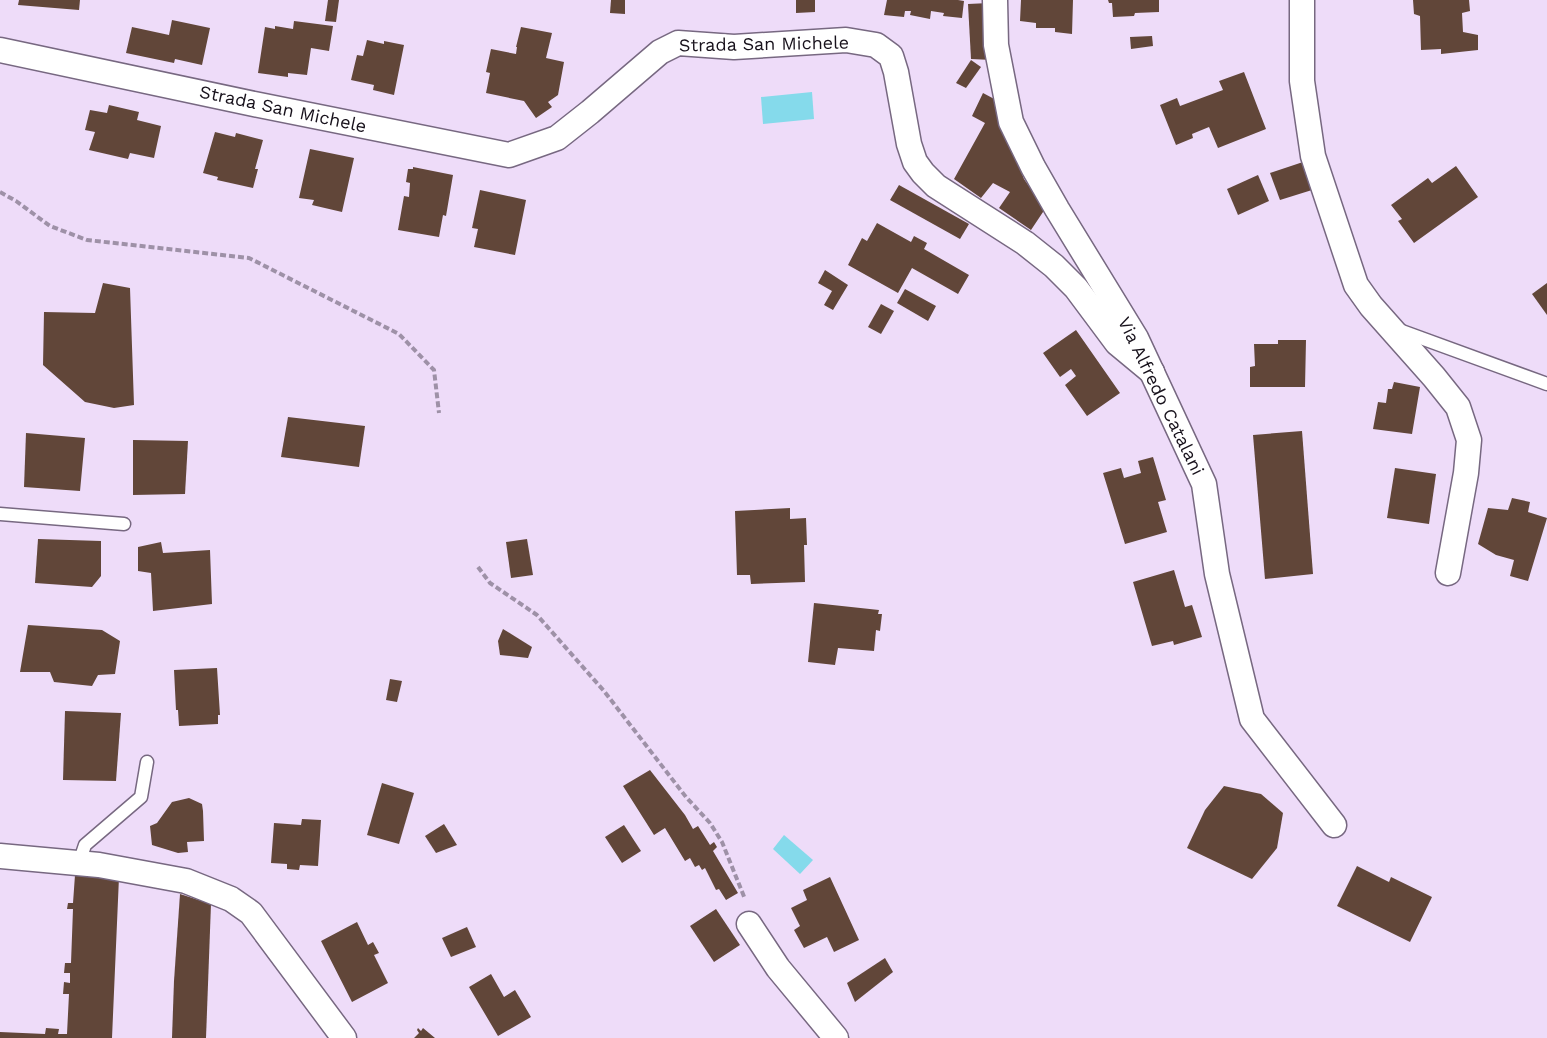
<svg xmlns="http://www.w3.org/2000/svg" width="1547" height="1038" font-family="'Work Sans',sans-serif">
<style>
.water{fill:#85daeb}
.building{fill:#614639}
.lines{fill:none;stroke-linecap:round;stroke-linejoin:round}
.lane-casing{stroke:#776881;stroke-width:15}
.street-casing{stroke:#776881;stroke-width:27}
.path{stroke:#9e91a7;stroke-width:4;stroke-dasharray:6 3;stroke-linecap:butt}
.lane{stroke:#fff;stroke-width:12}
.street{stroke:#fff;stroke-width:24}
.labels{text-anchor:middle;stroke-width:6;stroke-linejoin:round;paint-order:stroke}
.street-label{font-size:18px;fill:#17111b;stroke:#fff}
</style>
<rect width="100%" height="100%" fill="#eedcf9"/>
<g class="water">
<polygon points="812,92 814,119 763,124 761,97"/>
<polygon points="784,835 813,860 800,874 773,849"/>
</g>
<g class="building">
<polygon points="19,0 80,0 79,10 18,5"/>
<polygon points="328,0 339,0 336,22 325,21"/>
<polygon points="611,0 625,0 625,14 610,13"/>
<polygon points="796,0 815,0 815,12 796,13"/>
<polygon points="887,0 958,0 964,1 962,18 943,16 944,13 931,11 930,19 910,15 911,11 905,11 904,17 884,15"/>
<polygon points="1021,0 1073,0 1072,34 1055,32 1055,28 1036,28 1036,23 1020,21"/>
<polygon points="1108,0 1159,0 1159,12 1135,13 1134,16 1113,17 1112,3 1109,3"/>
<polygon points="1413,0 1469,0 1470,11 1462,13 1463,32 1478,35 1478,50 1441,54 1441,49 1421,50 1420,16 1414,14"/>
<polygon points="989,3 992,60 971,59 968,4"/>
<polygon points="172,20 210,28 202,65 175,59 174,63 126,53 132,27 169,35"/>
<polygon points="294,21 333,26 329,51 311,48 307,75 288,73 288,77 258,73 265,27 275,29 275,26 293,29"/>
<polygon points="521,27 552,33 546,58 564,62 558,95 548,102 552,107 536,118 524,101 486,93 490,73 486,72 491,49 516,54 517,47 516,47"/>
<polygon points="1152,36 1153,46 1131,49 1130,37"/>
<polygon points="367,40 384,44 384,41 404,45 394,95 373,90 374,85 351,80 357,55 363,56"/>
<polygon points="971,60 981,67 966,88 956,83"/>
<polygon points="1244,72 1266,129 1218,148 1209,127 1192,134 1193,138 1176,145 1160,105 1177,98 1180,106 1223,90 1219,81"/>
<polygon points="983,93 998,101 1016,158 1024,179 1045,209 1031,230 999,208 1010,192 993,183 981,198 954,179 985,123 972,116"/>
<polygon points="109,105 139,112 137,120 161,126 154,158 130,153 128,159 89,150 95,132 85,130 90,110 107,113"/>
<polygon points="215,132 235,137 236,133 263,140 255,169 258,169 253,188 217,180 218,177 203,173"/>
<polygon points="310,149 354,158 342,212 312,205 314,200 299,198"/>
<polygon points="1303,162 1312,190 1280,200 1270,173"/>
<polygon points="1456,166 1478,197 1414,243 1398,221 1402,219 1391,205 1428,178 1432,183"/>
<polygon points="413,167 453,175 446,216 443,215 439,237 398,230 404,196 409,197 410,183 406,182 408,169 413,169"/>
<polygon points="1258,175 1269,201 1238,215 1227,189"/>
<polygon points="899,185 969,224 960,239 890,200"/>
<polygon points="480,190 526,200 515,255 474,247 478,229 472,228"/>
<polygon points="877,223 911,242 914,236 927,243 924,249 969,275 958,294 912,268 898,293 848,265 862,238 867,241"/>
<polygon points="825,270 848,285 833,310 824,305 832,291 818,283"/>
<polygon points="103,283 130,288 134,405 114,408 85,402 43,365 44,312 95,313"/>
<polygon points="1547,283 1547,315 1532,294"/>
<polygon points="905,289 936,306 928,321 897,303"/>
<polygon points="881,304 894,311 881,334 868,327"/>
<polygon points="1076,330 1120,393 1087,416 1065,385 1076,376 1071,369 1060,377 1043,353"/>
<polygon points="1278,340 1306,340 1305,387 1250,387 1250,367 1255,366 1254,344 1278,344"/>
<polygon points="1394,382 1420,387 1412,434 1373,429 1378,402 1386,403 1388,389 1392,389"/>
<polygon points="288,417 365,426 359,467 281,457"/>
<polygon points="1302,431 1313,574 1265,579 1253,435"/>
<polygon points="26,433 85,438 80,491 24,487"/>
<polygon points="133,440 188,441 185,494 133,495"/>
<polygon points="1153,457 1166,500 1158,502 1167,532 1125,544 1103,473 1121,468 1124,478 1141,473 1138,461"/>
<polygon points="1395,468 1436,474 1429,524 1387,518"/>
<polygon points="1512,498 1530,502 1528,512 1547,518 1528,581 1510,576 1514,560 1496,555 1478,544 1488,508 1508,510"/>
<polygon points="790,508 790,519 806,518 807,545 804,545 805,582 751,584 750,575 737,575 735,511"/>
<polygon points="38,539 101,541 101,576 92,587 35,583"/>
<polygon points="527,539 533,575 511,578 506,542"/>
<polygon points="161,542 163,553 210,550 212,604 153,611 151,573 138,571 138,547"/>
<polygon points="1174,570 1185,607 1192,605 1202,637 1174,645 1173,641 1152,646 1133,582"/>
<polygon points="814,603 879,610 878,614 882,614 880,631 876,630 874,651 838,648 835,665 808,662"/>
<polygon points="28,625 102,630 120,641 115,674 98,675 92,686 54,682 50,672 20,672"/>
<polygon points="503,629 532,647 528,658 500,655 498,641"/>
<polygon points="217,668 220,715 218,715 218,724 179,726 178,710 176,710 174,670"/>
<polygon points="390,679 402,681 397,702 386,700"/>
<polygon points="65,711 121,713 116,781 63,780"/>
<polygon points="650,770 685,815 693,829 698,826 710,845 714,842 717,847 713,851 738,893 726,900 719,889 716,890 705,868 702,870 699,865 695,867 690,858 685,861 665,828 654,835 623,786"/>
<polygon points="382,783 414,793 399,844 367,835"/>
<polygon points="1224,786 1261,794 1283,813 1277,848 1252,879 1187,848 1205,810"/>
<polygon points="189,798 202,804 203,811 204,841 187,842 188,852 178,853 152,845 150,826 157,823 172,802"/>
<polygon points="302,819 321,820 318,866 300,865 299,870 287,869 287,864 271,863 274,823 301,825"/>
<polygon points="444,824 457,845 436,853 425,836"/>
<polygon points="624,825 641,851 622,863 605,837"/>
<polygon points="1357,866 1389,882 1391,877 1432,897 1410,942 1337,906"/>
<polygon points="75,875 119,877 112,1038 0,1038 0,1032 45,1034 46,1028 59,1029 58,1034 67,1034 69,994 63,994 64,982 70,983 70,973 64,973 65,963 71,963 73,909 67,909 68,903 73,903"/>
<polygon points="830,877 859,940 834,952 827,937 804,948 794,930 800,926 791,908 807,900 803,890"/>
<polygon points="180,894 211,904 206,1038 172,1038 174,981"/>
<polygon points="716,909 740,945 714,962 690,926"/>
<polygon points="357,922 368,945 373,942 379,953 374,955 388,983 352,1002 321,941"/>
<polygon points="467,927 476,947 451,957 442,938"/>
<polygon points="885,958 893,972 855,1002 847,983"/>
<polygon points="491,974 504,997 515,990 531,1017 498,1036 469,987"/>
<polygon points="418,1028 421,1031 423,1028 435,1038 414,1038 419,1033 417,1030"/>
</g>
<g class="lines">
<defs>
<g id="lane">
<polyline points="1399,330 1547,384"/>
<polyline points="0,514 124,524"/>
<polyline points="79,863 85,845 141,797 147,762"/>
</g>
<g id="street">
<polyline points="995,0 996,45 1011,122 1033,167 1057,209 1136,338 1204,484 1217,574 1252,719 1334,825"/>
<polyline points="1302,0 1302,81 1313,156 1356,285 1371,306 1434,377 1458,407 1469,440 1466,473 1448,573"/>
<polyline points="0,50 254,104 509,155 557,138 590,112 660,52 678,43 734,47 846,40 876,45 891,56 896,72 909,144 915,162 923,173 936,186 1025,243 1054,266 1076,288 1117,343 1152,372"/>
<polyline points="0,856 99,865 186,881 231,899 251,913 344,1038"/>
<polyline points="749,924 778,968 836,1038"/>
</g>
</defs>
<use href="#lane" class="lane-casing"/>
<use href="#street" class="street-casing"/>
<g class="path">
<polyline points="0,192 16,201 50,226 87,240 249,258 399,334 434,370 439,413"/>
<polyline points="478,567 490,583 537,615 604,691 686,797 710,823 722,842 745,899"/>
</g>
<use href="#lane" class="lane"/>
<use href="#street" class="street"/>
</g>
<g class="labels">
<g class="street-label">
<text transform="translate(764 44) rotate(-1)" y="6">Strada San Michele</text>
<text transform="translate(283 109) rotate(12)" y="6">Strada San Michele</text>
<text transform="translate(1161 396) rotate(64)" y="6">Via Alfredo Catalani</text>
</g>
</g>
</svg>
